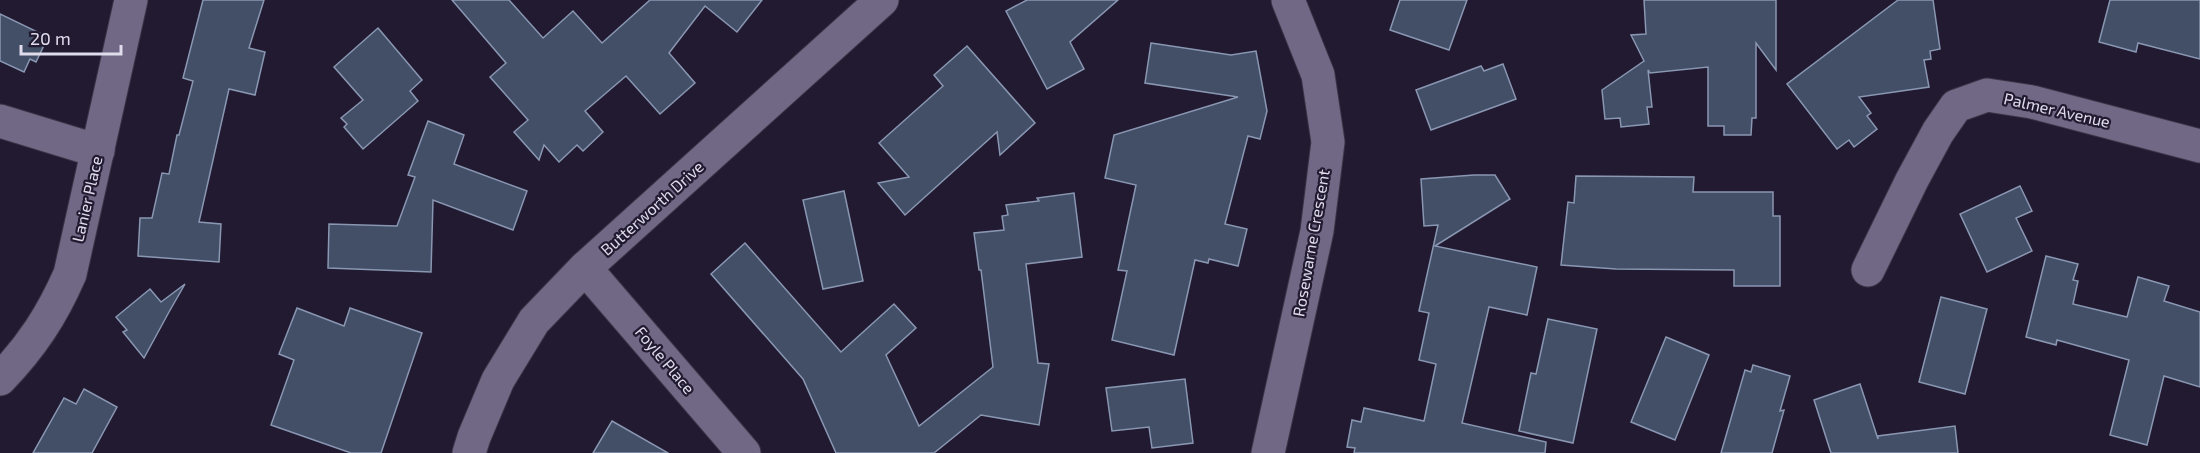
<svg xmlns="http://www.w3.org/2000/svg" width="2200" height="453" font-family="'Exo 2',sans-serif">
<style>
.building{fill:#434e67;stroke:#8a97b2;stroke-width:1.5}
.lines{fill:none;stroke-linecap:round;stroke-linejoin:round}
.minor-casing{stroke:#3a3447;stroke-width:35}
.tertiary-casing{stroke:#3a3447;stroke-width:35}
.minor{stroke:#706884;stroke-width:33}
.tertiary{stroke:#706884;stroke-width:33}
.labels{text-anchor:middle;stroke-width:4.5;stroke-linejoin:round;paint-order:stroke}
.street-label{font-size:16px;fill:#e0dcec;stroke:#211a31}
</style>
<rect width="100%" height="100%" fill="#211a31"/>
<g class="building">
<polygon points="203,0 264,0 249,48 265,52 255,95 229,89 199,222 221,224 219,262 138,256 140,218 152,218 162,173 169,174 177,135 179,135 193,81 183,78"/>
<polygon points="452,0 509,0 543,38 573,11 602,43 650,0 762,0 737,32 705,6 669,53 695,83 660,114 626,76 585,111 603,132 583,151 577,145 559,162 544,145 539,160 514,132 528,120 490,77 506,63"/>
<polygon points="1027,0 1118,0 1070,42 1084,69 1047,89 1006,11"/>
<polygon points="1400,0 1467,0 1449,50 1390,30"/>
<polygon points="1644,0 1776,0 1776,70 1756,43 1756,118 1752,118 1751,135 1724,135 1724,126 1708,126 1708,67 1650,73 1648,70 1652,107 1647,107 1649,124 1621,127 1620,118 1605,119 1602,90 1644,61 1631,35 1646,34"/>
<polygon points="1898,0 1933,0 1940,49 1930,51 1931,59 1924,60 1929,87 1859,97 1871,113 1867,116 1877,129 1854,147 1849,140 1837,149 1787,84"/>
<polygon points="2110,0 2200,0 2200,59 2138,43 2136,52 2099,42"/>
<polygon points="0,14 48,37 36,62 30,59 24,72 0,61"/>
<polygon points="378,28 422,80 410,91 418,101 363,149 344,127 347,124 341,118 363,100 334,67"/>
<polygon points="1151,43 1231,55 1256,51 1267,111 1260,139 1248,136 1225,224 1247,229 1238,266 1209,259 1208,263 1195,260 1174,355 1112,340 1127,271 1118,270 1136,185 1105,178 1114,135 1238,97 1145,83"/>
<polygon points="967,46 1035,123 1000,155 997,132 905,215 878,183 909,177 879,143 943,86 934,75"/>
<polygon points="1503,64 1516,99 1431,130 1416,90 1481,66 1484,71"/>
<polygon points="428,121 464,135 454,164 527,191 513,230 433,200 431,272 328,268 329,224 397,226 415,177 408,175"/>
<polygon points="1474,175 1495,175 1510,199 1435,246 1537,267 1527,315 1489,307 1462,423 1546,442 1545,453 1354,453 1355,448 1347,447 1352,420 1361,422 1364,408 1424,421 1436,364 1419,360 1429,313 1419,311 1438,225 1424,226 1421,179"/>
<polygon points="1576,176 1694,177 1693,192 1773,192 1773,216 1780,216 1780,286 1734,286 1734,270 1616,269 1561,265 1568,202 1574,203"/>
<polygon points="2020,186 2032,211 2016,218 2032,251 1987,272 1960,214"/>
<polygon points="844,191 863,281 823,289 803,200"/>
<polygon points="1074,193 1082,257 1026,264 1038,363 1049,364 1039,425 981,415 934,453 836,453 803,379 711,274 745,243 841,352 894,304 916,328 886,355 919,426 993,367 981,270 979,270 974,233 1004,230 1002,216 1008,215 1006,205 1039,201 1037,198"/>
<polygon points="2046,256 2078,264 2073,280 2078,281 2073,304 2127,317 2138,277 2169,286 2164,301 2200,312 2200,387 2164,376 2147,445 2110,435 2129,360 2057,340 2056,345 2026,337"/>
<polygon points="185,284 169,312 144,358 123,332 127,330 116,317 150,289 161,302"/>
<polygon points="1941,297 1987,309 1965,394 1919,382"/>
<polygon points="297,308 344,326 350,308 422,333 381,453 351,453 271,425 294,360 279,354"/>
<polygon points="1548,319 1597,329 1573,443 1519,431 1531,373 1536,374"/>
<polygon points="1666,337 1709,355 1675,440 1631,422"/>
<polygon points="1753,365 1790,376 1780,411 1784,410 1772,453 1721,453 1745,370 1751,372"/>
<polygon points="1185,379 1193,443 1152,448 1149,427 1112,431 1106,388"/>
<polygon points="1860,384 1878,439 1878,436 1955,426 1958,453 1831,453 1814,400"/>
<polygon points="84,389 117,407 92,453 33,453 64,398 76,404"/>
<polygon points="612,421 668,453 593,453"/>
</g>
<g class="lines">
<defs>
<g id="minor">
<polyline points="0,121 98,151"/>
<polyline points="585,268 744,453"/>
<polyline points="1868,270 1912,180 1938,132 1956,106 1987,95 2032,102 2200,146"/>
<path d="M 0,379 C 32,346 52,315 70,274 L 131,0"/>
<polyline points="1268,453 1317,231 1328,142 1318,75 1288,0"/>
</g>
<polyline id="tertiary" points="469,453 474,437 498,380 534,321 585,268 882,0"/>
</defs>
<use href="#minor" class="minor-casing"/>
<use href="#tertiary" class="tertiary-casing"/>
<use href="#minor" class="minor"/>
<use href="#tertiary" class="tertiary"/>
</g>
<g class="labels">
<g class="street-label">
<text transform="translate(2057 110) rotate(13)" y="6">Palmer Avenue</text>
<text transform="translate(87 199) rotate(-77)" y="6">Lanier Place</text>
<text transform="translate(652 208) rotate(-42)" y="6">Butterworth Drive</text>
<text transform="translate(1311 243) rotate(-80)" y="6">Rosewarne Crescent</text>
<text transform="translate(665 360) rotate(50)" y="6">Foyle Place</text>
</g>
</g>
<path d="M21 45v9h100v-9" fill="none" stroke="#e0dcec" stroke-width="3"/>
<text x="30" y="45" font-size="18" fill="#e0dcec" stroke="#211a31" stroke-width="4.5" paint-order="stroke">20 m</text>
</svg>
